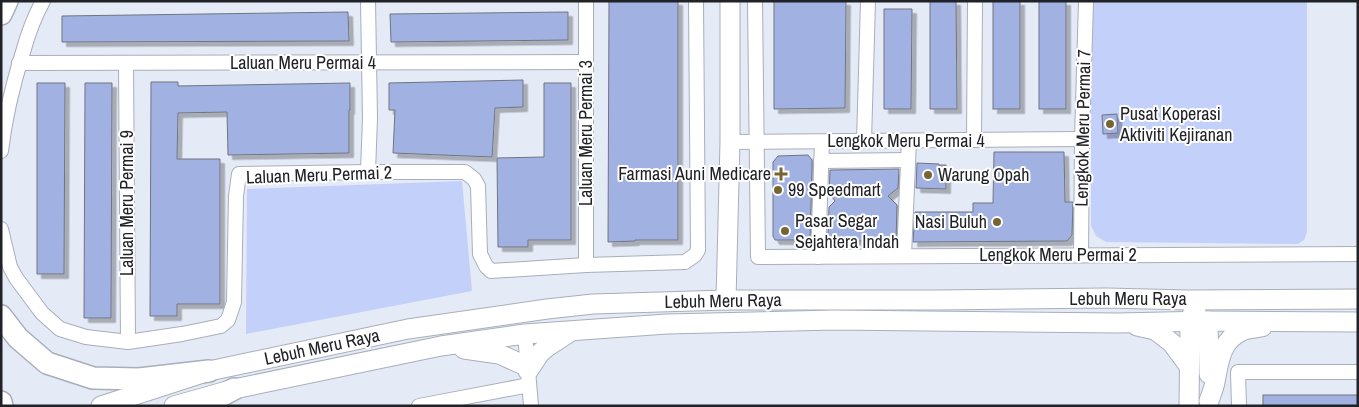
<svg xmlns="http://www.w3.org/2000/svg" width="1359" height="407" font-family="'Archivo Narrow',sans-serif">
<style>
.green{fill:#c3d0f9}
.building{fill:#a1b1e2;stroke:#707480;filter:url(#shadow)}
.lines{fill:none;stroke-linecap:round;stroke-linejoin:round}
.street-casing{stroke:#a9aebb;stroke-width:16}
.secondary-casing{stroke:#a9aebb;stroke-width:21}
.primary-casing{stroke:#a9aebb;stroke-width:24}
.street{stroke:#fff;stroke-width:14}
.secondary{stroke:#fff;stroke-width:19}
.primary{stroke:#fff;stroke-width:21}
.poi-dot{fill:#766533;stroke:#fff;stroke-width:2}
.labels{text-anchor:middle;stroke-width:4;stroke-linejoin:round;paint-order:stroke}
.street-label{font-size:18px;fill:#212227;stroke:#fff}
.poi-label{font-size:18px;fill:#212227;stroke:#fff;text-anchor:start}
</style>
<defs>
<filter id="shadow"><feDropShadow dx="4.5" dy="4.5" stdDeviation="0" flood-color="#0004"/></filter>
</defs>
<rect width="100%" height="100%" fill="#e5eaf7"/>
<g class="green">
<polygon points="1091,1 1307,1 1307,232 1304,240 1298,244 1106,242 1096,236 1091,226"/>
<polygon points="462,181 472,291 246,334 247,189"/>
</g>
<g class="building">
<polygon points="609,1 678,1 678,240 635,240 635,241 608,242"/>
<polygon points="774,1 846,1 845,108 774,109"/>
<polygon points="930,1 956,1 957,109 930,109"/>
<rect x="993" y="1" width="27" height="108"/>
<rect x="1039" y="1" width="27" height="108"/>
<polygon points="884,9 912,9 911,109 884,109"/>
<polygon points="348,12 349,41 62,42 62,16"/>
<polygon points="568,12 568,40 391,42 390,14"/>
<polygon points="523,80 523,107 495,108 492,157 393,153 395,110 389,110 389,83"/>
<polygon points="151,82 178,82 178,86 350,83 350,110 349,110 349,153 228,155 227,112 178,113 177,159 220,159 220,304 177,304 177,316 150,316"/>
<polygon points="37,83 65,83 64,274 37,274"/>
<polygon points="85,83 112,83 111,318 84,318"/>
<polygon points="544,83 571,83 571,240 528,240 528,247 498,247 497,158 544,157"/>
<polygon points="1117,114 1118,133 1103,134 1102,115"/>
<polygon points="994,152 1064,152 1065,202 1073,202 1072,235 1067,241 913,242 915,212 973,212 973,203 993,203"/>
<polygon points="808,155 812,160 812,167 810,240 775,240 773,236 773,162 778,156"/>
<polygon points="917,163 939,164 939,165 946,165 946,189 916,188"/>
<polygon points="899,169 898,188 888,196 897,205 896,241 835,241 828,235 829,207 835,201 829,193 830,170"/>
<rect x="1263" y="395" width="95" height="11"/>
</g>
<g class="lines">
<defs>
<g id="street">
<polyline points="368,1 370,118 368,172"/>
<polyline points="586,1 586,265"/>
<polyline points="755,1 758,257 1358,254"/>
<polyline points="19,63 586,62"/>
<polyline points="126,63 128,342"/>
<polyline points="974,140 975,1"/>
<polyline points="864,141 868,1"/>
<polyline points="730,142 1082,139"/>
<path d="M 1,151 C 5,117 13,84 23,52 C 28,34 34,17 43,1"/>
<polyline points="821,161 908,160"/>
<polyline points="1,229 10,267 16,278 42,313 60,329 86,337 128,342 182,334 221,326 228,320 234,302 236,196 239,174 368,172 465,172 474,179 478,186 480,254 486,266 491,271 586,265 685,262 695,255 698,250 696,1"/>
<polyline points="1081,255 1082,139 1086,1"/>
<polyline points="904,256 909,141"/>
<polyline points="818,257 822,142"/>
<polyline points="525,334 531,406"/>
<polyline points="419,406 529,385"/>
<polyline points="1239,406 1238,372 1358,372"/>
</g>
<g id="secondary">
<polyline points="726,300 730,142 730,1"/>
<polyline points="1208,321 1209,374"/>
<polyline points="1137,326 1155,330 1172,343 1189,366"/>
<polyline points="464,349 499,354 528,367"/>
<polyline points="528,371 540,353 547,347 570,332"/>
<path d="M 1209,401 C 1211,395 1214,388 1215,382 C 1219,361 1221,340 1242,331 C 1247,328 1256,328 1262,327"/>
<polyline points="101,406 209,371 408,329 547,309 593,304 726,300 938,300 1106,298 1189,300 1358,299"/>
<polyline points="174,406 234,389 441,346 525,334 667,324 834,320 1119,323 1208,321 1358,322"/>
<polyline points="1189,406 1190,321 1192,315 1196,312"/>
</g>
<g id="primary">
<polyline points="1,14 7,1"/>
<polyline points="1,316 18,338 47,363 93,378 139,379 209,371"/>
<polyline points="1,402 2,406"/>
<polyline points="202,406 234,389"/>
</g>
</defs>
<use href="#street" class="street-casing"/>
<use href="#secondary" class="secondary-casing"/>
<use href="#primary" class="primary-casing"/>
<use href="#street" class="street"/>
<use href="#secondary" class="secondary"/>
<use href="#primary" class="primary"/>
</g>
<g class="poi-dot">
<circle cx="1110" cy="124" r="5"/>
<path d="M778.5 166.5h5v5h5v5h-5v5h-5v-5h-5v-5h5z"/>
<circle cx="928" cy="175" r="5"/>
<circle cx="778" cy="190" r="5"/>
<circle cx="997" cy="222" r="5"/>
<circle cx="785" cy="231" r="5"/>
</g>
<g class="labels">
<g class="street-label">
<text x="303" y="69">Laluan Meru Permai 4</text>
<text transform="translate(1083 128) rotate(-89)" y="6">Lengkok Meru Permai 7</text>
<text transform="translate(586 133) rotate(-90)" y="6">Laluan Meru Permai 3</text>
<text x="906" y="147">Lengkok Meru Permai 4</text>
<text transform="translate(319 175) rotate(-2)" y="6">Laluan Meru Permai 2</text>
<text transform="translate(127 203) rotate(-90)" y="6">Laluan Meru Permai 9</text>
<text x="1058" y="261">Lengkok Meru Permai 2</text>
<text x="1128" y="305">Lebuh Meru Raya</text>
<text transform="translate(723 301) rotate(-1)" y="6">Lebuh Meru Raya</text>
<text transform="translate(322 347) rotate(-12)" y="6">Lebuh Meru Raya</text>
</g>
<g class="poi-label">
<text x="1120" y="120">Pusat Koperasi<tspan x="1120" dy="21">Aktiviti Kejiranan</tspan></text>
<text x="771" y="180" text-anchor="end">Farmasi Auni Medicare</text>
<text x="938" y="181">Warung Opah</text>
<text x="788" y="196">99 Speedmart</text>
<text x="795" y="227">Pasar Segar<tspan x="795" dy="21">Sejahtera Indah</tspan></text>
<text x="987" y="228" text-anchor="end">Nasi Buluh</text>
</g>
</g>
<rect width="1359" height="407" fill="none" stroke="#212227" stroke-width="5"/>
</svg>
